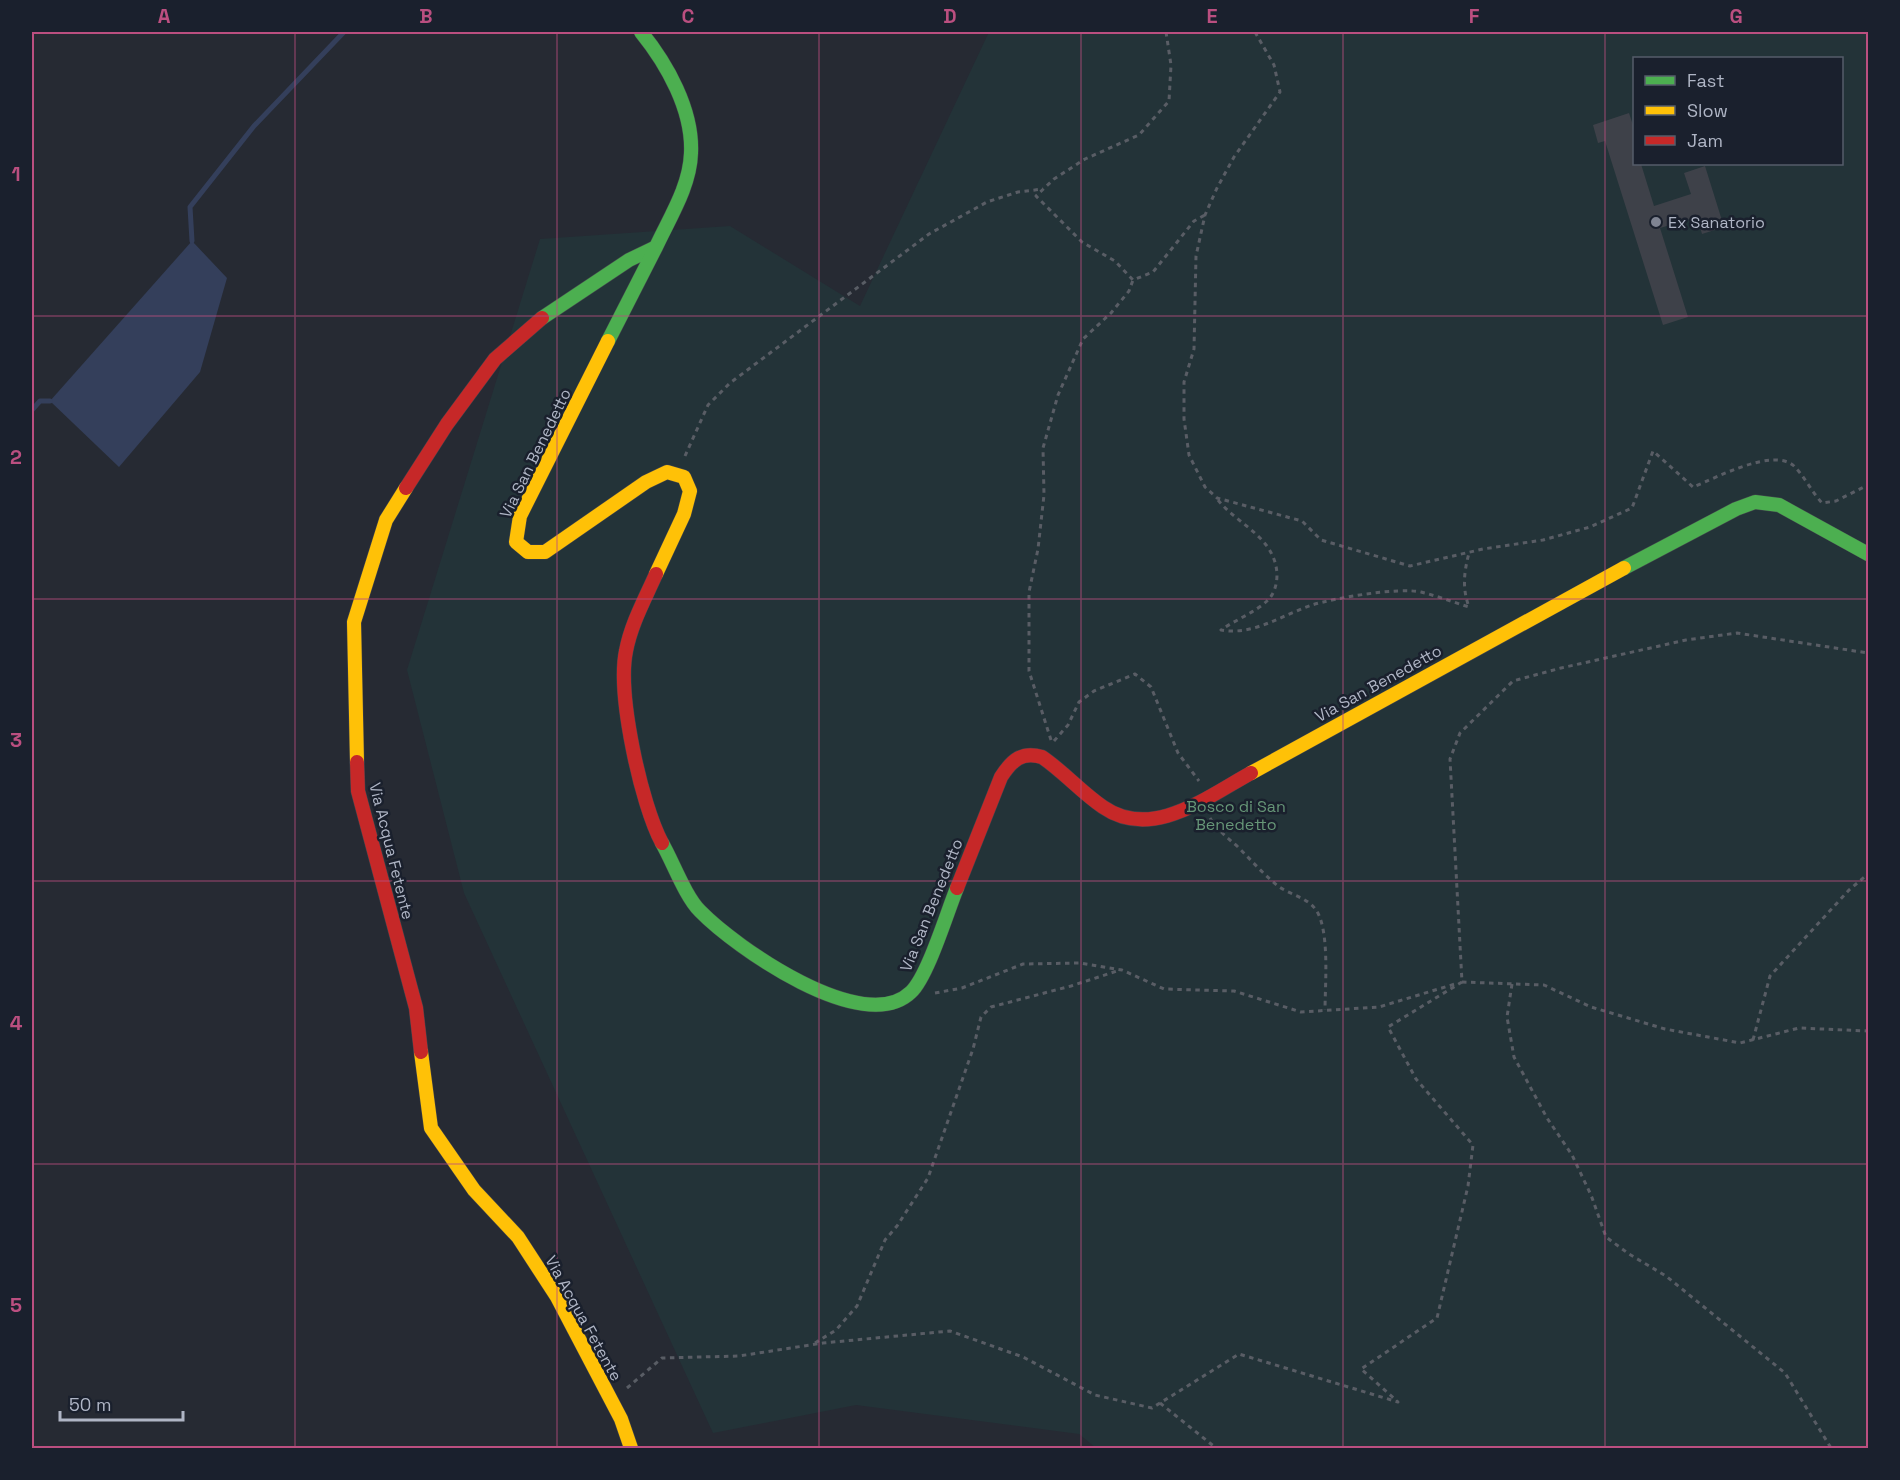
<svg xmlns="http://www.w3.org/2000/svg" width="1900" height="1480" font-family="'Space Grotesk',sans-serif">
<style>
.green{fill:#233338;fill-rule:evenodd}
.water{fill:#343f5b}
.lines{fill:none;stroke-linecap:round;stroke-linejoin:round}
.stream{stroke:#343f5b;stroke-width:5}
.building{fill:#3e4149}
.fast-casing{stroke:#42454c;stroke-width:15}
.slow-casing{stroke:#42454c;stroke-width:15}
.jam-casing{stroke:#42454c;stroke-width:15}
.path{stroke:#595d65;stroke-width:3;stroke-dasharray:4.5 4.5;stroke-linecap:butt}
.fast{stroke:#4caf50;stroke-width:14}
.slow{stroke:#ffc107;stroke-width:14}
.jam{stroke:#c62828;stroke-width:14}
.grid{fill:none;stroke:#bb4f80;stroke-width:1.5;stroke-opacity:0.55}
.poi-dot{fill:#7f8492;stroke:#1a202d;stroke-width:2}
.labels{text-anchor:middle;stroke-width:5;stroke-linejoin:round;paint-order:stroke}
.poi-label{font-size:16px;fill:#afb5c5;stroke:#1a202d;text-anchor:start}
.street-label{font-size:16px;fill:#afb5c5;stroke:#1a202d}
.park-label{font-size:16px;fill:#669677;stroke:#1a202d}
.neatline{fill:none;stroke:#bb4f80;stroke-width:2}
.grid-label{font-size:20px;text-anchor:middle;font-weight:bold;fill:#bb4f80}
</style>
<rect width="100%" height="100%" fill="#262a33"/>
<path class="green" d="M 989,32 L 1868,32 L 1868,1448 L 1096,1448 L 1079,1434 L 856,1405 L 713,1433 L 464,893 L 407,670 L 540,239 L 730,226 L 860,306 ZM 1634,58 L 1842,58 L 1842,164 L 1634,164 Z"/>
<polygon class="water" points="192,241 227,278 200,372 119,467 50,401"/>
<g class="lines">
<g class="stream">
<polyline points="192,241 190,207 254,126 344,32"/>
<polyline points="32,410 40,401 50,401"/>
</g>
</g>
<polygon class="building" points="1629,113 1635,131 1635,164 1641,164 1654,206 1691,194 1684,173 1705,166 1724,227 1702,234 1697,217 1660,228 1688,317 1663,325 1605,141 1598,143 1593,125"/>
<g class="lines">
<defs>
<g id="fast">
<polyline points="542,318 629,260 654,248"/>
<path d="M 608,341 C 624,310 640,278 656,247 C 670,217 690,186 691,153 C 693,110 667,64 641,32"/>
<polyline points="1624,568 1736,509 1755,502 1779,505 1868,554"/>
<path d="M 662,843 C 673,862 685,896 700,911 C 735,947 864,1038 911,992 C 928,976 947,912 957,888"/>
</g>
<g id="slow">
<polyline points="608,341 520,516 516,542 528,552 545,552 646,482 667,472 684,477 690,491 684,514 656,574"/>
<polyline points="357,762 354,622 386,520 406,488"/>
<polyline points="1251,773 1624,568"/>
<polyline points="421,1052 431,1128 474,1190 518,1237 557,1297 621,1419 631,1448"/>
</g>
<g id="jam">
<polyline points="406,488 447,424 495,359 542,318"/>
<path d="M 656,574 C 645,599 631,624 626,651 C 617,694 641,804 662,843"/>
<polyline points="357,762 358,791 416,1008 421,1052"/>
<path d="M 957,888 L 1001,777 C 1012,760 1022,751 1042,757 C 1064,772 1081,792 1103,807 C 1152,841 1207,797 1251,773"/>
</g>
</defs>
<use href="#fast" class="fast-casing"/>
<use href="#slow" class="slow-casing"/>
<use href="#jam" class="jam-casing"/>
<g class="path">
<polyline points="1166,32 1171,65 1169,101 1139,135 1085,159 1054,179 1036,196 1082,242 1115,261 1133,280 1153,272 1194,221 1205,215"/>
<path d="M 1255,32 L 1274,65 L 1280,92 L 1234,157 L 1217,188 L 1205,215 L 1196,256 L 1194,349 L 1184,382 L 1184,419 L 1189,455 L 1205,487 L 1217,498 L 1302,521 L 1321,540 L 1410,566 L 1483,549 L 1543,540 L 1590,527 L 1632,508 L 1653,451 L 1693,487 C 1716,478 1773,447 1794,466 C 1804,476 1812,492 1822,503 L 1836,501 L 1868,485"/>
<polyline points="685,456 708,405 730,383 929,234 987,202 1018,192 1043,189"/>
<path d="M 1218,500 C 1238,525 1275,537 1277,574 C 1277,583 1275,593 1268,600 C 1256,612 1235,620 1221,630 C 1253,636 1282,615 1312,605 C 1335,598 1398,587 1421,592 C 1437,596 1453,602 1469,607 C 1462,588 1464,572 1469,553"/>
<polyline points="1051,740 1029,671 1029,592 1038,549 1044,495 1043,448 1058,395 1083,339 1111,313 1129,291 1133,280"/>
<polyline points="1054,741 1068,725 1079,702 1094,691 1135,674 1151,687 1178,753 1199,781"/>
<path d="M 1210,818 C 1218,831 1227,837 1238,847 C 1251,860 1263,874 1278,886 C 1290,895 1307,897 1316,910 C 1330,930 1325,986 1325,1010"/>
<polyline points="1462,982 1544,985 1591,1007 1665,1029 1740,1043 1799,1028 1868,1031"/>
<polyline points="1512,984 1507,1017 1514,1057 1547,1118 1572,1155 1591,1195 1606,1237 1629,1254 1666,1276 1785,1373 1831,1448"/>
<polyline points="935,993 962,988 1023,964 1080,963 1122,970 1164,989 1234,991 1301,1012 1379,1007 1455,984"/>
<polyline points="1753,1040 1770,976 1849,890 1868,874"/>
<polyline points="815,1343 836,1330 857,1306 885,1240 897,1226 928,1178 973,1049 981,1017 991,1007 1071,986 1117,971"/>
<polyline points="627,1388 662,1358 739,1356 823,1343 950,1331 1023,1357 1095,1395 1152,1408 1239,1354 1398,1402 1361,1369 1437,1318 1468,1186 1473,1145 1416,1079 1388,1027 1462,982 1450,759 1460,733 1513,681 1561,668 1686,640 1737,633 1868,653"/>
<polyline points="1160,1403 1216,1448"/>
</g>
<use href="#fast" class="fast"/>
<use href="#slow" class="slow"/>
<use href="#jam" class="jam"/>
</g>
<path class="grid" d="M 295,32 L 295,1448M 557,32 L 557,1448M 819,32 L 819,1448M 1081,32 L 1081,1448M 1343,32 L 1343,1448M 1605,32 L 1605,1448M 32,316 L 1868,316M 32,599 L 1868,599M 32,881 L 1868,881M 32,1164 L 1868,1164"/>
<circle class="poi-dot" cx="1656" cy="222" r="6"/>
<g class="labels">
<g class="poi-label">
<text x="1668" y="228">Ex Sanatorio</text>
</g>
<g class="street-label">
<text transform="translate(535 453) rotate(-64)" y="6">Via San Benedetto</text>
<text transform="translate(1378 683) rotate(-29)" y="6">Via San Benedetto</text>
<text transform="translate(392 851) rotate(76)" y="6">Via Acqua Fetente</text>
<text transform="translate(931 905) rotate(-68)" y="6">Via San Benedetto</text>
<text transform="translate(584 1318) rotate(61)" y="6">Via Acqua Fetente</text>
</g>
<g class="park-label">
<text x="1236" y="812">Bosco di San<tspan x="1236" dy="18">Benedetto</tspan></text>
</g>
</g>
<rect width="1900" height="1480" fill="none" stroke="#1a202d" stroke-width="66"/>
<rect x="1633" y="57" width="210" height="108" fill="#1a202d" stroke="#565c6a" stroke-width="1.5"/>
<rect x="1645" y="76" width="30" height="9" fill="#4caf50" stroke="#565c6a" stroke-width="1.5"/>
<text x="1687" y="87" font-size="18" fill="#afb5c5">Fast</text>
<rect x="1645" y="106" width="30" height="9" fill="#ffc107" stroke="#565c6a" stroke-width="1.5"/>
<text x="1687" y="117" font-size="18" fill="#afb5c5">Slow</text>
<rect x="1645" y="136" width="30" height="9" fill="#c62828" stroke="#565c6a" stroke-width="1.5"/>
<text x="1687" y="147" font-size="18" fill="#afb5c5">Jam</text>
<path d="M60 1411v9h123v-9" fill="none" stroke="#afb5c5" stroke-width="3"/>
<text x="69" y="1411" font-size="18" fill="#afb5c5" stroke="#1a202d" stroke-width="4.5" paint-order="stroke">50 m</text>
<rect x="33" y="33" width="1834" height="1414" class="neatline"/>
<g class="grid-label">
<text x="164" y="23">A</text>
<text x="426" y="23">B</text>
<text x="688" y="23">C</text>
<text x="950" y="23">D</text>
<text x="1212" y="23">E</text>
<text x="1474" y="23">F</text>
<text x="1736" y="23">G</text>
<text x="16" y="181">1</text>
<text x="16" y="464">2</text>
<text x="16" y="747">3</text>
<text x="16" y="1030">4</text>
<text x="16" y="1312">5</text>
</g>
</svg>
